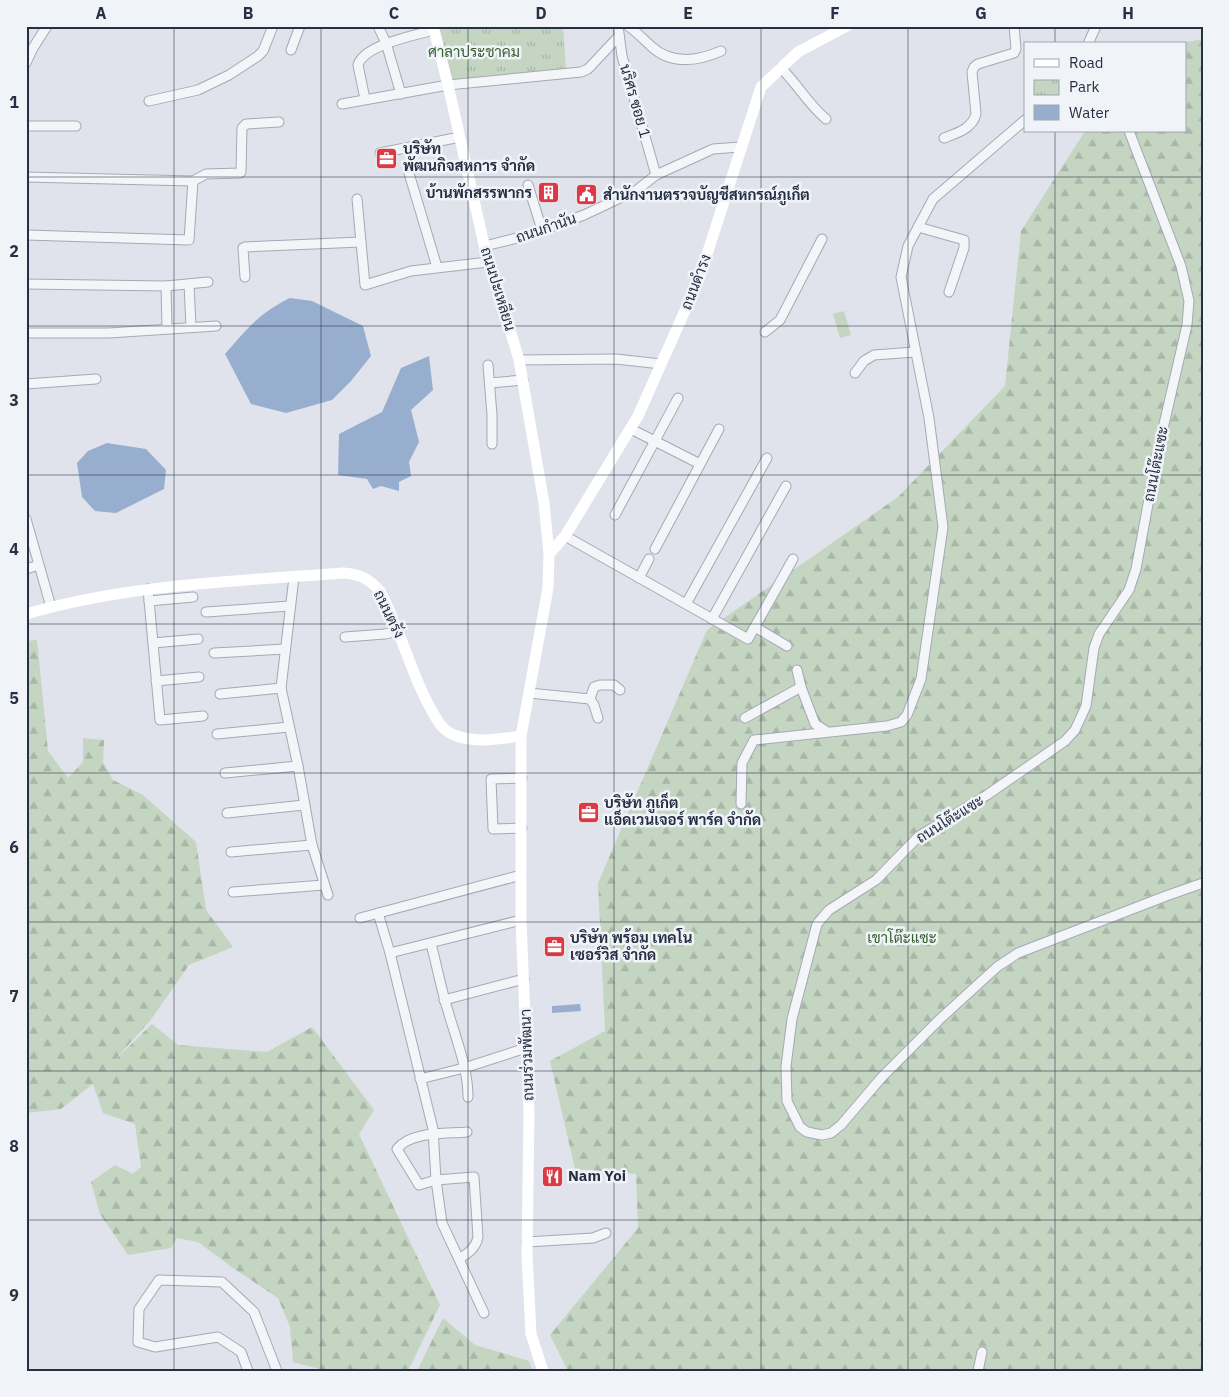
<svg xmlns="http://www.w3.org/2000/svg" width="1229" height="1397" font-family="'IBM Plex Sans',Sarabun,sans-serif">
<style>
.forest{fill:url(#forest-firs)}
.park{fill:url(#park-tufts)}
.pitch{fill:#c4d5c1}
.water{fill:#98aece}
.lines{fill:none;stroke-linecap:round;stroke-linejoin:round}
.street-casing{stroke:#a5a9b6;stroke-width:11}
.street{stroke:#f4f5f8;stroke-width:9}
.secondary{stroke:#fff;stroke-width:11}
.grid{fill:none;stroke:#272f44;stroke-width:1;stroke-opacity:0.55}
.labels{text-anchor:middle;stroke-width:5;stroke-linejoin:round;paint-order:stroke}
.park-label{font-size:15px;fill:#386133;stroke:#f0f3f8}
.street-label{font-size:15px;fill:#272f44;stroke:#f0f3f8}
.poi-label{font-size:15px;font-weight:bold;fill:#272f44;stroke:#f0f3f8;text-anchor:start}
.neatline{fill:none;stroke:#272f44;stroke-width:2}
.grid-label{font-size:16px;text-anchor:middle;font-weight:bold;fill:#272f44}
</style>
<defs>
<pattern id="forest-firs" width="22" height="20" patternUnits="userSpaceOnUse" patternTransform="scale(1.25)"><rect width="22" height="20" fill="#c4d5c1"/><path d="M5 1l3.5 6h-7zM16 11l3.5 6h-7z" fill="#a8b7a7"/></pattern>
<pattern id="park-tufts" width="24" height="20" patternUnits="userSpaceOnUse" patternTransform="scale(1.25)"><rect width="24" height="20" fill="#c4d5c1"/><path d="M3 7l-1-3M5 7V3M7 7l1-3M15 17l-1-3M17 17v-4M19 17l1-3" fill="none" stroke="#a8b7a7"/></pattern>
</defs>
<rect width="100%" height="100%" fill="#e0e3eb"/>
<g class="forest">
<polygon points="1203,39 1203,1371 568,1371 550,1335 638,1228 636,1174 575,1169 550,1061 605,1031 598,883 707,630 898,497 1005,386 1021,231 1085,131 1185,131 1185,44 1175,44"/>
<polygon points="37,640 48,751 68,778 83,762 83,738 104,740 103,762 113,780 143,795 196,842 206,910 233,947 189,965 150,1021 113,1062 152,1024 178,1045 267,1052 312,1027 374,1110 359,1134 440,1305 408,1371 327,1371 293,1362 290,1327 278,1298 233,1268 198,1242 177,1238 171,1248 128,1255 100,1214 91,1182 115,1165 133,1174 141,1167 135,1124 103,1113 93,1084 61,1109 26,1113 26,641"/>
<polygon points="443,1318 475,1345 529,1361 533,1371 417,1371"/>
</g>
<polygon class="park" points="439,26 563,26 566,71 452,80"/>
<polygon class="pitch" points="844,311 851,335 840,338 833,314"/>
<g class="water">
<path d="M 290,298 L 312,301 L 363,326 L 371,356 L 351,381 L 332,400 L 286,413 L 251,404 L 225,354 C 248,328 259,313 290,298 Z"/>
<polygon points="429,356 433,390 411,410 419,442 409,462 411,476 399,482 399,491 381,486 373,489 367,479 338,475 339,434 382,412 401,368"/>
<polygon points="107,443 146,449 166,470 164,489 116,513 95,511 82,497 77,463 88,451"/>
<polygon points="580,1004 581,1011 552,1013 552,1006"/>
</g>
<g class="lines">
<defs>
<g id="street">
<polyline points="378,26 386,43 401,94"/>
<polyline points="618,26 622,56 656,175"/>
<path d="M 628,26 C 637,32 644,40 652,47 C 672,65 698,61 721,51"/>
<polyline points="1088,44 1096,26"/>
<polyline points="291,50 300,26"/>
<polyline points="26,63 33,48 47,26"/>
<path d="M 781,68 C 798,85 808,104 826,119"/>
<path d="M 365,99 L 358,65 C 364,45 415,35 434,30"/>
<polyline points="149,101 198,90 229,75 258,56 263,51 273,26"/>
<polyline points="342,104 448,85 581,72 588,69 619,36"/>
<polyline points="26,126 76,126"/>
<polyline points="1129,131 1181,266 1189,301 1187,325 1158,450 1136,569 1129,590 1099,634 1094,648 1086,706 1075,730 1065,741 987,795 919,836 876,880 829,910 817,924 792,1019 786,1066 787,1101 800,1127 807,1132 822,1135 831,1133 841,1125 882,1077 940,1019 997,967 1018,953 1166,896 1203,883"/>
<path d="M 944,138 C 957,133 972,129 976,114 L 972,72 L 974,67 L 978,64 L 1014,53 L 1016,49 L 1014,26"/>
<polyline points="380,153 460,137"/>
<polyline points="408,170 437,267"/>
<polyline points="26,177 193,181 206,174 240,173 241,172 242,128 246,124 279,122"/>
<polyline points="528,185 542,230"/>
<polyline points="357,199 365,285 411,271 488,262"/>
<polyline points="918,227 964,240 964,248 949,292"/>
<polyline points="26,235 189,240 193,181"/>
<polyline points="485,246 529,235 584,215 637,190 656,175 713,149 740,147"/>
<polyline points="245,277 243,248 245,247 361,242"/>
<polyline points="26,284 166,286 208,282"/>
<polyline points="189,284 191,327"/>
<polyline points="166,286 167,328"/>
<polyline points="765,332 780,320 822,239"/>
<polyline points="26,333 109,333 216,326"/>
<polyline points="519,360 616,359 661,364"/>
<polyline points="488,365 492,415 492,444"/>
<polyline points="855,373 864,361 874,355 915,352"/>
<polyline points="490,383 523,380"/>
<polyline points="26,384 96,379"/>
<polyline points="631,429 700,464"/>
<polyline points="615,515 678,398"/>
<polyline points="26,519 51,607"/>
<polyline points="565,536 748,639 793,559"/>
<polyline points="655,549 719,429"/>
<polyline points="26,569 39,565"/>
<polyline points="294,577 281,688 298,766 312,845 328,895"/>
<polyline points="639,578 649,559"/>
<polyline points="148,589 160,720 203,716"/>
<polyline points="149,601 193,597"/>
<polyline points="686,604 767,458"/>
<polyline points="206,612 290,606"/>
<polyline points="712,619 786,486"/>
<polyline points="755,627 787,646"/>
<polyline points="345,637 385,634 398,631"/>
<polyline points="153,643 198,639"/>
<polyline points="214,653 285,649"/>
<polyline points="797,670 801,687 815,724 826,731"/>
<polyline points="156,681 199,677"/>
<polyline points="529,693 590,699 594,687 600,685 614,685 620,690"/>
<polyline points="220,694 281,688"/>
<polyline points="590,699 594,705 598,718"/>
<polyline points="745,718 801,687"/>
<polyline points="217,734 289,727"/>
<polyline points="225,773 298,766"/>
<polyline points="522,778 491,779 493,829 522,828"/>
<polyline points="741,804 742,763 754,740 887,726 901,722 907,715 921,679 943,527 929,418 901,277 908,246 933,199 1025,120"/>
<polyline points="227,813 304,805"/>
<polyline points="231,852 312,845"/>
<polyline points="233,892 324,885"/>
<polyline points="378,913 390,953 433,1129 436,1180 442,1223 484,1313"/>
<polyline points="360,918 521,875"/>
<path d="M 431,944 C 437,966 441,989 448,1011 C 456,1039 468,1068 468,1097"/>
<polyline points="390,953 521,920"/>
<polyline points="444,1000 524,979"/>
<polyline points="420,1079 464,1068 526,1048"/>
<polyline points="527,1242 593,1238 606,1233"/>
<path d="M 459,1259 C 468,1253 476,1248 478,1237 L 474,1177 L 436,1180 L 419,1185 L 397,1149 C 411,1131 446,1134 467,1132"/>
<polyline points="248,1371 241,1352 218,1337 155,1347 138,1342 139,1309 159,1280 222,1282 254,1312 277,1371"/>
<polyline points="978,1371 982,1352"/>
</g>
</defs>
<use href="#street" class="street-casing"/>
<use href="#street" class="street"/>
<g class="secondary">
<polyline points="433,26 448,85 488,262 500,296 519,360 544,503 549,554 548,588 521,736 521,920 529,1114 527,1255 531,1334 543,1371"/>
<polyline points="549,554 565,536 638,416 699,279 761,87 798,52 847,26"/>
<path d="M 26,614 C 129,584 238,581 344,573 C 360,574 369,579 380,591 C 402,632 412,679 436,718 C 440,725 445,731 452,734 C 473,744 499,739 521,736"/>
</g>
</g>
<path class="grid" d="M 174,26 L 174,1371M 321,26 L 321,1371M 468,26 L 468,1371M 614,26 L 614,1371M 761,26 L 761,1371M 908,26 L 908,1371M 1055,26 L 1055,44M 1055,131 L 1055,1371M 26,177 L 1203,177M 26,326 L 1203,326M 26,475 L 1203,475M 26,624 L 1203,624M 26,773 L 1203,773M 26,922 L 1203,922M 26,1071 L 1203,1071M 26,1220 L 1203,1220"/>
<defs>
<symbol id="office-square" viewBox="-11 -11 22 22"><rect x="-9" y="-9" width="18" height="18" rx="4" fill="#dc3944" stroke="#f0f3f8"/><path d="M-6-3h4V-5.5h4V-3h4V5H-6ZM-1-4.5V-3h2v-1.5ZM-6 0V1H6V0Z" fill="#fff"/></symbol>
<symbol id="building-square" viewBox="-11 -11 22 22"><rect x="-9" y="-9" width="18" height="18" rx="4" fill="#dc3944" stroke="#f0f3f8"/><path d="M-4-6H4V6H1V3H-1V6H-4ZM-2.5-4.3h1.7v1.8h-1.7ZM.8-4.3h1.7v1.8H.8ZM-2.5-1h1.7V.8h-1.7ZM.8-1h1.7V.8H.8Z" fill="#fff"/></symbol>
<symbol id="civic-square" viewBox="-11 -11 22 22"><rect x="-9" y="-9" width="18" height="18" rx="4" fill="#dc3944" stroke="#f0f3f8"/><path d="M-.6-6.5H3V-4.5H.6V-3L4-1V1h2V6H-6V1h2V-1L-.6-3ZM-1.2 2.5V6h2.4V2.5Z" fill="#fff"/></symbol>
<symbol id="restaurant-square" viewBox="-11 -11 22 22"><rect x="-9" y="-9" width="18" height="18" rx="4" fill="#dc3944" stroke="#f0f3f8"/><path d="M-5-6h1v4h1v-4h1v4h1v-4h1v5L-1.5 .5V6h-2V.5L-5-1ZM5-6V6H3V1.5H1.5Q1.5-4 5-6Z" fill="#fff"/></symbol>
</defs>
<g fill-rule="evenodd">
<use href="#office-square" x="374" y="146" width="25" height="25"/>
<use href="#building-square" x="536" y="180" width="25" height="25"/>
<use href="#civic-square" x="574" y="182" width="25" height="25"/>
<use href="#office-square" x="576" y="800" width="25" height="25"/>
<use href="#office-square" x="542" y="934" width="25" height="25"/>
<use href="#restaurant-square" x="540" y="1164" width="25" height="25"/>
</g>
<g class="labels">
<g class="park-label">
<text x="474" y="57">ศาลาประชาคม</text>
<text x="902" y="943">เขาโต๊ะแซะ</text>
</g>
<g class="street-label">
<text transform="translate(635 101) rotate(74)" y="5">นริศร ซอย 1</text>
<text transform="translate(546 228) rotate(-19)" y="5">ถนนกำนัน</text>
<text transform="translate(696 282) rotate(-69)" y="5">ถนนดำรง</text>
<text transform="translate(498 289) rotate(73)" y="5">ถนนปะเหลียน</text>
<text transform="translate(1156 464) rotate(-79)" y="5">ถนนโต๊ะแซะ</text>
<text transform="translate(389 614) rotate(64)" y="5">ถนนตรัง</text>
<text transform="translate(950 819) rotate(-32)" y="5">ถนนโต๊ะแซะ</text>
<text transform="translate(527 1055) rotate(-92)" y="5">ถนนร่วมพัฒนา</text>
</g>
<g class="poi-label">
<text x="403" y="154">บริษัท<tspan x="403" dy="17">พัฒนกิจสหการ จำกัด</tspan></text>
<text x="532" y="198" text-anchor="end">บ้านพักสรรพากร</text>
<text x="603" y="200">สำนักงานตรวจบัญชีสหกรณ์ภูเก็ต</text>
<text x="604" y="808">บริษัท ภูเก็ต<tspan x="604" dy="17">แอ็ดเวนเจอร์ พาร์ค จำกัด</tspan></text>
<text x="570" y="943">บริษัท พร้อม เทคโน<tspan x="570" dy="17">เซอร์วิส จำกัด</tspan></text>
<text x="568" y="1181">Nam Yoi</text>
</g>
</g>
<rect width="1229" height="1397" fill="none" stroke="#f0f3f8" stroke-width="55"/>
<rect x="1024" y="42" width="162" height="90" fill="#f0f3f8" stroke="#a0a5b0"/>
<rect x="1034" y="59" width="25" height="8" fill="#ffffff" stroke="#a0a5b0"/>
<text x="1069" y="68" font-size="15" fill="#272f44">Road</text>
<rect x="1034" y="80" width="25" height="15" fill="url(#park-tufts)" stroke="#a0a5b0"/>
<text x="1069" y="92" font-size="15" fill="#272f44">Park</text>
<rect x="1034" y="105" width="25" height="15" fill="#98aece" stroke="#a0a5b0"/>
<text x="1069" y="118" font-size="15" fill="#272f44">Water</text>
<rect x="28" y="28" width="1174" height="1342" class="neatline"/>
<g class="grid-label">
<text x="101" y="19">A</text>
<text x="248" y="19">B</text>
<text x="394" y="19">C</text>
<text x="541" y="19">D</text>
<text x="688" y="19">E</text>
<text x="835" y="19">F</text>
<text x="981" y="19">G</text>
<text x="1128" y="19">H</text>
<text x="14" y="108">1</text>
<text x="14" y="257">2</text>
<text x="14" y="406">3</text>
<text x="14" y="555">4</text>
<text x="14" y="704">5</text>
<text x="14" y="853">6</text>
<text x="14" y="1002">7</text>
<text x="14" y="1152">8</text>
<text x="14" y="1301">9</text>
</g>
</svg>
